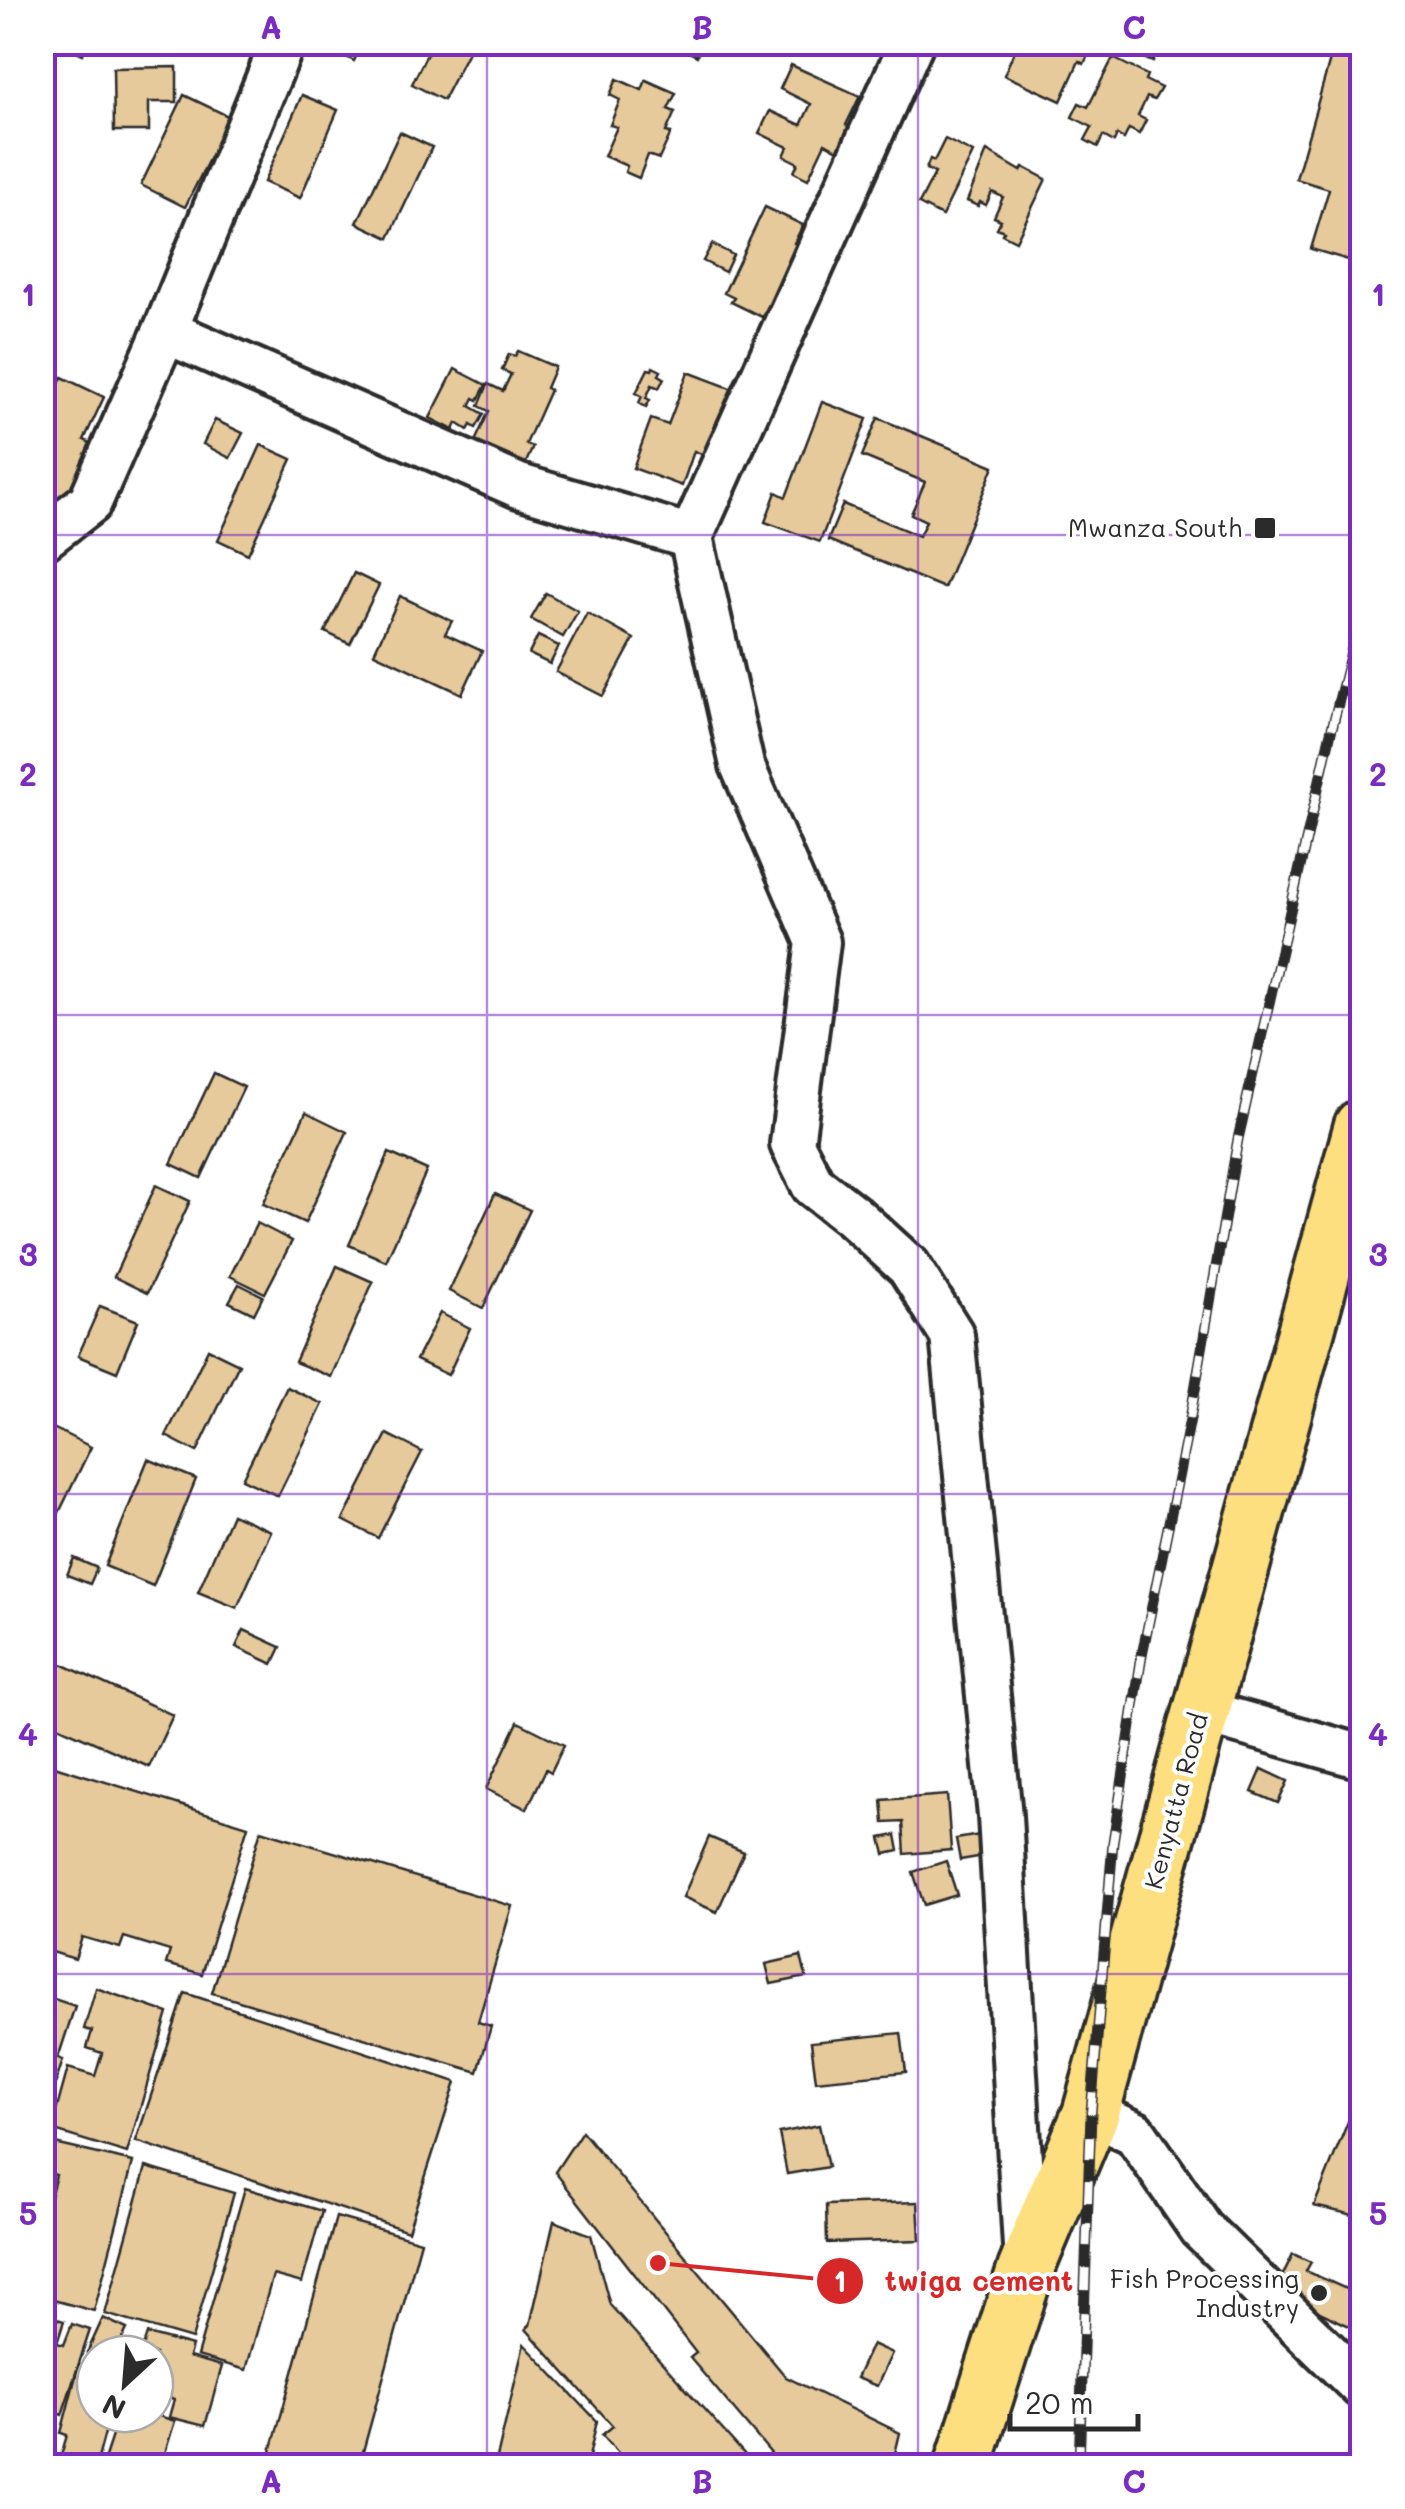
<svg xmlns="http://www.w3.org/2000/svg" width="1405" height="2509" font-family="Mali,sans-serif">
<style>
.building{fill:#e7ca9b;stroke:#2b2b2b;stroke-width:2.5}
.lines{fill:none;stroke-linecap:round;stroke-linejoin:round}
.minor-casing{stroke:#2b2b2b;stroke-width:50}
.trunk-casing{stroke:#2b2b2b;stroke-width:62}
.minor{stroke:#fff;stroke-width:42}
.trunk{stroke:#fedf80;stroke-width:55}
.rail-casing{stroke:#2b2b2b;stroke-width:11}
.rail{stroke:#fff;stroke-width:8;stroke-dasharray:22;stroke-linecap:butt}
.grid{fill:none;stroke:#7b2cbf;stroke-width:2.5;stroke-opacity:0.55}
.poi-dot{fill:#2b2b2b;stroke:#fff;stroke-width:4}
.labels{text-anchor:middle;stroke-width:8;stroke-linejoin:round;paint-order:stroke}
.poi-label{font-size:25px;fill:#2b2b2b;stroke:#fff;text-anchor:end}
.street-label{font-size:25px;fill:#2b2b2b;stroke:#fff}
.leader{fill:none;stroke:#d62828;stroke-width:4}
.callout-dot{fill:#d62828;stroke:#fff;stroke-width:4}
.mark-label{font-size:30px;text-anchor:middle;font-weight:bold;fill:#fff}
.callout-label{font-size:28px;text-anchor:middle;font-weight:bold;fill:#d62828;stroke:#fff;stroke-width:8;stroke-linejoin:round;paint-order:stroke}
.neatline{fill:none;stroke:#7b2cbf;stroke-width:4}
.grid-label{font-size:32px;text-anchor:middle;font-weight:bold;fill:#7b2cbf}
</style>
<rect width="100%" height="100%" fill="#fff"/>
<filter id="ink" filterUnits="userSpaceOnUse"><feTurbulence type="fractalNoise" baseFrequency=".01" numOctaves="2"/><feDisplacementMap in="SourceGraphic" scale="20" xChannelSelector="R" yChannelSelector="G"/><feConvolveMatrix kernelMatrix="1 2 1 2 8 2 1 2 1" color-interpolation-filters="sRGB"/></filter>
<g filter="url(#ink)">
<g class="building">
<polygon points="57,42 88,42 83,54"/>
<polygon points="317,42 363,42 354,61"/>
<polygon points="433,42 473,42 443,100 412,84"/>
<polygon points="668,42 702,42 697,56"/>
<polygon points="1018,42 1094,42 1084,64 1079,61 1061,101 1004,75"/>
<polygon points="1122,42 1171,42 1169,48 1160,45 1153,62 1120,48"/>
<polygon points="1335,42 1362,42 1362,264 1311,249 1329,189 1296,179"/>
<polygon points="1113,58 1147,75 1145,80 1161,88 1154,100 1147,97 1138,116 1146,120 1139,134 1129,129 1124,139 1117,135 1114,142 1103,136 1098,147 1085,140 1092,127 1072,117 1079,103 1088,107"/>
<polygon points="791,65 860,96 846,125 851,128 840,151 825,143 808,179 794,172 798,163 784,156 788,147 759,133 770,111 801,125 811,104 780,89"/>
<polygon points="177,67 177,102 149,102 149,131 114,131 113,68"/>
<polygon points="617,79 642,90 646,80 676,93 668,109 675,112 666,132 671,133 659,159 648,155 639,178 625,172 627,166 604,156 617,127 610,125 620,100 610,95"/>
<polygon points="184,95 230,117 185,207 141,185"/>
<polygon points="302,95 338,110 300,198 264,182"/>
<polygon points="400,132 432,147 389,238 357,223"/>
<polygon points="945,139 973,153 942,216 919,204 935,173 926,169 930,159 934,161"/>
<polygon points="987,151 1021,171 1023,167 1046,179 1016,241 1002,234 1004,231 997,228 1001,220 994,217 1003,197 992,192 986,205 980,202 978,206 967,201"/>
<polygon points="765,207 803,225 794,243 797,245 791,258 794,259 775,309 768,306 762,317 731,302 734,298 724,293"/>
<polygon points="712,244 733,255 725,272 703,261"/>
<polygon points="518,351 555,367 546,388 550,390 526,444 533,447 524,467 473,446 489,411 479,406 488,384 503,391 511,374 502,370 509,354 515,356"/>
<polygon points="653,367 661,371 659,375 664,378 659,388 652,385 646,398 650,400 646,407 639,403 642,396 636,393 648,369 652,370"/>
<polygon points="455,369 486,385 478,400 474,398 470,406 484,414 476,428 471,425 468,430 457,423 454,430 430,418"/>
<polygon points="688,372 733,389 709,457 694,451 682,486 633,468 651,419 668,425"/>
<polygon points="62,377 104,397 84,440 97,446 70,504 42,491 42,418"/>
<polygon points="822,402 867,419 820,542 765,522 776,492 786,497"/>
<polygon points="878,418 994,466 944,588 828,540 843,504 919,536 926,521 911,514 925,482 862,456"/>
<polygon points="215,420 243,433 230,458 203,444"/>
<polygon points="261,445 292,459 248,554 218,540"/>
<polygon points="354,573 379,585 350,644 325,632"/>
<polygon points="546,593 578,611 563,637 531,619"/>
<polygon points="400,596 452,621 445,634 482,651 462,694 374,653"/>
<polygon points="587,613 634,639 603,696 556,672"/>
<polygon points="538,636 559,646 550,664 529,654"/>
<polygon points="214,1073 244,1087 201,1178 171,1164"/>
<polygon points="306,1112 347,1132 305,1223 263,1204"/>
<polygon points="389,1153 427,1170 386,1261 349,1245"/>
<polygon points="156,1185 190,1201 147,1293 114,1277"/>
<polygon points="495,1194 530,1210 483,1308 449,1291"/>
<polygon points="257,1223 292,1241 265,1293 230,1276"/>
<polygon points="337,1266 373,1282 331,1377 295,1362"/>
<polygon points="239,1284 263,1296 254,1314 229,1302"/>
<polygon points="100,1306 138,1321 117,1372 78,1356"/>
<polygon points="440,1313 470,1328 448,1375 416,1360"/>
<polygon points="208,1349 239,1364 197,1452 166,1436"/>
<polygon points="287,1387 323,1404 278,1496 242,1479"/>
<polygon points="53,1428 91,1447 50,1531 42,1527 42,1449"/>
<polygon points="387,1434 422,1452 378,1538 343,1520"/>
<polygon points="148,1459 196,1479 153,1586 105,1566"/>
<polygon points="232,1514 271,1531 237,1608 198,1592"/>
<polygon points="74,1558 97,1568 90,1584 67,1575"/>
<polygon points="244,1630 281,1647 273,1664 236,1647"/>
<polygon points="42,1655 173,1715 149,1767 42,1719"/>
<polygon points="518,1722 564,1745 551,1772 546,1769 527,1809 486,1789"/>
<polygon points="51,1765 248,1826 202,1974 166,1964 170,1951 124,1937 120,1948 82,1937 75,1959 42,1949 42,1793"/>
<polygon points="1262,1769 1288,1781 1278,1803 1252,1792"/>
<polygon points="947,1795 951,1850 905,1854 903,1822 884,1823 882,1800"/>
<polygon points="261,1830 512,1906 478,2022 491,2026 478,2072 212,1993"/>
<polygon points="896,1835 899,1851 885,1854 881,1838"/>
<polygon points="980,1835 984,1856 960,1860 956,1839"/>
<polygon points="709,1837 744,1852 717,1912 683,1897"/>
<polygon points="946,1861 957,1895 924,1905 913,1872"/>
<polygon points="801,1956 806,1977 771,1984 766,1964"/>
<polygon points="96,1988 168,2013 127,2153 51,2130 68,2068 95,2076 102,2053 87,2048 92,2031 84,2029"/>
<polygon points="185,1993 456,2082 408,2231 136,2141"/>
<polygon points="42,1995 75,2006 58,2058 63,2060 42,2125"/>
<polygon points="901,2033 906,2072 816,2081 811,2042"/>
<polygon points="1351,2114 1362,2117 1362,2217 1314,2206"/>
<polygon points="819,2125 828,2167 787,2174 779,2133"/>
<polygon points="582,2131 786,2377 900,2433 892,2466 798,2466 774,2457 690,2358 696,2353 555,2172"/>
<polygon points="55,2144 133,2162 94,2311 42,2297 42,2211 46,2212 56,2175 49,2173"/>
<polygon points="146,2167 234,2193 192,2339 105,2314"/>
<polygon points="245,2188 322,2211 302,2283 273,2275 246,2370 197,2356"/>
<polygon points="918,2202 920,2240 827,2243 826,2205"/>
<polygon points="336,2217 421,2241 359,2466 267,2466"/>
<polygon points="554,2221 591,2235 610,2305 755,2466 650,2466 642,2458 630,2466 602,2435 613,2426 526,2329 530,2325"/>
<polygon points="1293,2254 1311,2262 1306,2271 1362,2296 1362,2332 1275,2291"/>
<polygon points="44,2315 64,2321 57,2343 64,2345 72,2324 90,2330 62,2415 42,2408"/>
<polygon points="103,2318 127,2329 115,2354 95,2354 95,2357 87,2353"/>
<polygon points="147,2334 192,2346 189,2357 222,2366 205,2426 169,2417 174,2399 156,2393 155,2398 155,2354 141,2354"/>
<polygon points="524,2344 597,2421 587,2466 495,2466"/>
<polygon points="872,2344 892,2353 877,2386 856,2378"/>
<polygon points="79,2364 95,2368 95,2414 110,2414 96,2466 58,2466 67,2435 61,2433"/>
<polygon points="119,2414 153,2414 175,2421 161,2466 102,2466"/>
<polygon points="42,2424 53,2426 42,2465"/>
</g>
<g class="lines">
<defs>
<g id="minor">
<polyline points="912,42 691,537 742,765 818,942 792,1144 813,1185 853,1216 909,1267 952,1335 1000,1816 1026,2264"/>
<polyline points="165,331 519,486 691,537"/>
<polyline points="42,539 90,502 165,331 283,42"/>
<polyline points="1200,1711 1362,1757"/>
<polyline points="1091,2113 1135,2133 1201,2229 1362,2387"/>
</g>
<polyline id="trunk" points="963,2466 1026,2269 1091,2113 1362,1127"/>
</defs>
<use href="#minor" class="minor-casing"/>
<use href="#trunk" class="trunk-casing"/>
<use href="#minor" class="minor"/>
<use href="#trunk" class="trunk"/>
<defs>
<polyline id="rail" points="1079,2466 1091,2113 1113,1842 1142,1655 1190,1419 1238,1139 1330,736 1362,608"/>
</defs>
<use href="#rail" class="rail-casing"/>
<use href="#rail" class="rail"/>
</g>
</g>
<path class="grid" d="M 487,42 L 487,2466M 918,42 L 918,2466M 42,535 L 1362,535M 42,1015 L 1362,1015M 42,1494 L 1362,1494M 42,1974 L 1362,1974"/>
<g class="poi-dot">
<rect x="1253" y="516" width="24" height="24" rx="5"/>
<circle cx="1319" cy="2293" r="10"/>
</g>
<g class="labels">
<g class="poi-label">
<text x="1242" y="537">Mwanza South</text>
<text x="1299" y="2288">Fish Processing<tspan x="1299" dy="29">Industry</tspan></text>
</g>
<g class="street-label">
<text transform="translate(1176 1801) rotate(-75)" y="9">Kenyatta Road</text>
</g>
</g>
<path class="leader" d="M658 2263L840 2281"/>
<g class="callout-dot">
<circle cx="658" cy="2263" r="10"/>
<circle cx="840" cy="2281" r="25"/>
</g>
<g class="mark-label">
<text x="840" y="2292">1</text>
</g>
<g class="callout-label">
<text x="979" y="2291">twiga cement</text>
</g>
<rect width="1405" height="2509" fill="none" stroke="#fff" stroke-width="110"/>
<g transform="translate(125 2384) rotate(206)"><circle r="48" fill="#ffffff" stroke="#aaaaaa" stroke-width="2.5"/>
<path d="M0-8L18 38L0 25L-18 38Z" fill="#2b2b2b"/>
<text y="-15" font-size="28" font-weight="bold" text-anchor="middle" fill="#2b2b2b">N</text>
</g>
<path d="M1010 2414v15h128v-15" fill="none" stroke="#2b2b2b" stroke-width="5"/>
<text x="1025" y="2414" font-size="30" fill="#2b2b2b" stroke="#ffffff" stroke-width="8" paint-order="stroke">20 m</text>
<rect x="55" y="55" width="1295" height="2399" class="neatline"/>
<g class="grid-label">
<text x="271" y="39">A</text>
<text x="702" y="39">B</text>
<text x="1134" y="39">C</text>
<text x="28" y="306">1</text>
<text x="1378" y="306">1</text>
<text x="28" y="786">2</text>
<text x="1378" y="786">2</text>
<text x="28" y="1266">3</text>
<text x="1378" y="1266">3</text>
<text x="28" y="1746">4</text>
<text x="1378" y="1746">4</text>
<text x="28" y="2225">5</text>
<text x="1378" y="2225">5</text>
<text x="271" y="2493">A</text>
<text x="702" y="2493">B</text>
<text x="1134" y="2493">C</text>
</g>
</svg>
